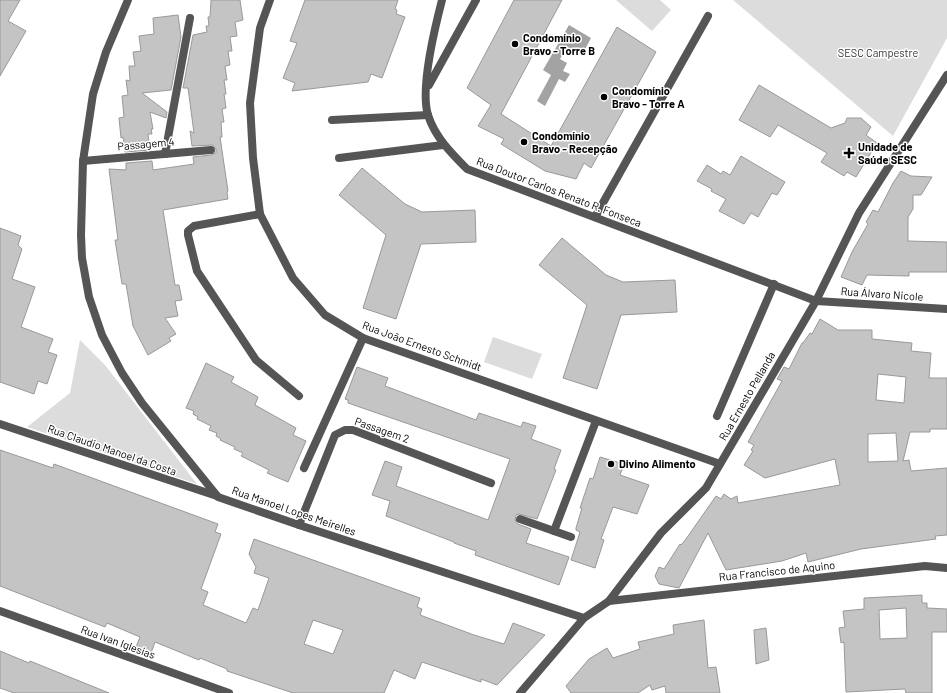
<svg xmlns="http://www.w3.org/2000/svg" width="947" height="693" font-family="Barlow,sans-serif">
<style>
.green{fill:#dcdcdc}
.water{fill:#a3a3a3}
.building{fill:#c4c4c4;stroke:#999;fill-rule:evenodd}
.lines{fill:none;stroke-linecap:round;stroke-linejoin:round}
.lane{stroke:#555;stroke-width:8}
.street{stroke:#555;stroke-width:8}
.poi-dot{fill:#000;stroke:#fff;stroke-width:1.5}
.labels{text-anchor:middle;stroke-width:3;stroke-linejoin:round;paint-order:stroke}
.poi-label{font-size:11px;font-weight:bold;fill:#000;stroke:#fff;text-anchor:start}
.park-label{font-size:11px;fill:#333;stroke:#fff}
.street-label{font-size:11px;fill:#000;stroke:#fff}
</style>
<rect width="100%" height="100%" fill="#fff"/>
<g class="green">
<polygon points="616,0 660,0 671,10 652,31"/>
<polygon points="733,0 947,0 947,38 893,136"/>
<polygon points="493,337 542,354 532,379 484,362"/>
<polygon points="80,340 105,365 197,484 27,427 70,393"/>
</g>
<polygon class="water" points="569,25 591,38 582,55 567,47 560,59 567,63 563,71 570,74 565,82 559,79 545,106 537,101 551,75 543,70"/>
<g class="building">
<polygon points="0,0 20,0 8,21 26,31 0,76"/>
<polygon points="211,0 240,0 243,20 235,22 237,36 230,37 232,51 228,51 230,65 225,66 227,80 224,80 226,94 224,94 226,108 222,109 224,122 221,122 222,137 220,137 228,191 227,192 228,199 163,210 175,285 179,285 182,300 175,301 178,316 165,318 176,334 169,338 171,341 148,355 133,326 126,284 122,284 115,240 118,240 109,169 126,170 126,163 152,161 153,170 194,164 193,157 211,155 216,153 216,149 213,145 192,146 190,131 194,133 188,88 183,88 193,35 207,32 206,26 209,26 208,17 210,17"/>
<polygon points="305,0 398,0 395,9 397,10 396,14 405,17 382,78 371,74 368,82 292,91 295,83 283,78 297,43 290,41"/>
<polygon points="514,0 562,0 501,114 551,146 617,27 656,52 591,168 584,163 576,179 545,171 501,144 504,139 478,126 491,105 467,88"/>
<polygon points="178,15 181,37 171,90 142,93 167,112 166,118 150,112 153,129 151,129 152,134 148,134 150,150 125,152 123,137 121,138 119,118 124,117 122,96 128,95 126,80 130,81 129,66 135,66 133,52 141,51 139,36 154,34 153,18"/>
<polygon points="759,85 831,128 845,123 847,118 861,118 871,127 866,135 877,143 856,177 847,172 844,176 821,162 827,153 778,125 770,137 739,120"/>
<polygon points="741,156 785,182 777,195 772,193 758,217 751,213 744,224 719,211 726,199 711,191 712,189 697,181 707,165 721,174 723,171 730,175"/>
<polygon points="362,168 405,204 422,212 475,210 476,242 421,244 396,319 363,308 386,235 339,195"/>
<polygon points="901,171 911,176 932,177 921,195 913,195 913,209 908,217 908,241 947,242 947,272 909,272 909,276 867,275 862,285 841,277 852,252 868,224 866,222 873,210 878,212 893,183"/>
<polygon points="0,228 21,236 18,245 22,249 12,279 35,287 21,327 53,339 48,352 57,355 47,384 38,381 34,394 0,382"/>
<polygon points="562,238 606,275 623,282 675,280 677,312 621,315 597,389 563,378 587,305 539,265"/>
<path d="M 820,319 L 838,330 L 872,330 L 872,339 L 912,343 L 911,351 L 931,353 L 929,378 L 947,378 L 947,429 L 930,429 L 930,432 L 910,432 L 903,461 L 909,460 L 911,471 L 947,468 L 947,535 L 935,536 L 936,539 L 861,549 L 808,562 L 806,553 L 782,561 L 726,570 L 708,533 L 679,588 L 659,584 L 655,576 L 659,567 L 664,569 L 680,544 L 681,545 L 686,539 L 716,496 L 721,499 L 724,494 L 731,499 L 737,496 L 738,503 L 840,485 L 835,459 L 765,478 L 744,465 L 753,451 L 751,450 L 754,445 L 748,442 L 782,381 L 777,379 L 784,367 L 789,369 L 802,343 L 803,343 L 810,333 L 812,334 ZM 878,374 L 906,377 L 904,403 L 876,400 ZM 896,433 L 898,461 L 868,462 L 868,434 Z"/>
<polygon points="206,363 234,377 231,382 258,397 255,405 296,428 293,435 306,441 288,482 267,473 269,470 241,456 243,453 234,449 235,447 220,440 221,439 216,436 217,433 209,430 211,426 197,419 198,417 193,414 194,411 186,408"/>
<polygon points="357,367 388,378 385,386 476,420 479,413 521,427 523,422 536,426 531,439 561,450 554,469 556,470 537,519 519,514 516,515 515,520 518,524 531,529 526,543 569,557 559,585 475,555 476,551 454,543 454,542 386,516 390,501 372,495 385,461 402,467 396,486 488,520 510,459 348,403 348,400 345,399"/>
<path d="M 0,450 L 53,468 L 54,464 L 218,524 L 215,532 L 221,534 L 201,589 L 208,592 L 203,605 L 246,623 L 253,608 L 258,610 L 269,578 L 254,573 L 256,567 L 249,554 L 254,539 L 420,598 L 417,607 L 422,609 L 420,615 L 474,635 L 504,644 L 513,623 L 545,635 L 497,685 L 481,679 L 481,682 L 422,662 L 415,679 L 394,670 L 384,693 L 293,693 L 227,671 L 227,669 L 200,658 L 199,660 L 155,642 L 151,653 L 136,647 L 140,637 L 107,623 L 105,627 L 0,586 ZM 313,620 L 343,630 L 333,654 L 304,644 Z"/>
<polygon points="600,457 624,464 620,475 649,485 637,514 613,507 601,539 604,540 595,568 571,560 580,532 576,530 576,528 582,508 580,508 590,478 593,479"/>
<path d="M 922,595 L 922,603 L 927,603 L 927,608 L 947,609 L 947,632 L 932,632 L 932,693 L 906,693 L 905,689 L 846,692 L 844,642 L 841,643 L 839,628 L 845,627 L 843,611 L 864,609 L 864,598 ZM 906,608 L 907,638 L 880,639 L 879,610 Z"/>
<polygon points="704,620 708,668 716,667 720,693 666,693 665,686 652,690 650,685 638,693 571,693 566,686 589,659 607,648 613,658 640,649 638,642 674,634 673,625"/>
<polygon points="766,628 769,660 756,664 754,630"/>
<polygon points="0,651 29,663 30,661 109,693 14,693 0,688"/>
</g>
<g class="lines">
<g class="lane">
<polyline points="332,120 428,115"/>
<polyline points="165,154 190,18"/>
<polyline points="339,158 443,145"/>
<polyline points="106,159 211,150"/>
<polyline points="260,214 194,226 188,231 188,235 197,271 256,360 299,396"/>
<polyline points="717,416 774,284"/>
<polyline points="304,468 363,338"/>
<polyline points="520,519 571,537"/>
<polyline points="299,525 335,435 345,430 353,430 491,483"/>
<polyline points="554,531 596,421"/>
<polyline points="609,601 661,533 706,488 816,301 859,213 947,75"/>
</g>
<g class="street">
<polyline points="128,0 106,52 93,94 83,161 81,235 82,258 89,297 102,335 122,373 142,403 218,497 299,525 584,618"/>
<polyline points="270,0 260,28 250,103 253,158 260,214 293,278 325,315 363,338 720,464"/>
<path d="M 442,0 C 435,27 420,89 428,115 C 435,137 451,153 467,169 L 816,301 L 947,309"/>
<polyline points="429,85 476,0"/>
<polyline points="83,161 106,159"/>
<polyline points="595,217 708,16"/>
<polyline points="0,424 217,496"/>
<polyline points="0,611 229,693"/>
<polyline points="520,693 584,618 609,601 925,566 947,568"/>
</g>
</g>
<g class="poi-dot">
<circle cx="515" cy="44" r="4"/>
<circle cx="604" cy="97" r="4"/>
<circle cx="524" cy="142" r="4"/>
<path d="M847 147h4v4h4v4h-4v4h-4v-4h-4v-4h4z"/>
<circle cx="611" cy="464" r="4"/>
</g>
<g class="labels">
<g class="poi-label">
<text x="523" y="42">Condomínio<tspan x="523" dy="13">Bravo - Torre B</tspan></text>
<text x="612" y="95">Condomínio<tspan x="612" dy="13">Bravo - Torre A</tspan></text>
<text x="532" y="140">Condomínio<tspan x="532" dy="13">Bravo - Recepção</tspan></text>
<text x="858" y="151">Unidade de<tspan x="858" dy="13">Saúde SESC</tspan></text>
<text x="619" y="468">Divino Alimento</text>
</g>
<g class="park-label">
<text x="878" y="57">SESC Campestre</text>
</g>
<g class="street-label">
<text transform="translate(146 144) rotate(-5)" y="4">Passagem 4</text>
<text transform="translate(559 192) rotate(21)" y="4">Rua Doutor Carlos Renato R. Fonseca</text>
<text transform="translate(882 294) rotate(4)" y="4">Rua Álvaro Nicole</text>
<text transform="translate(422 346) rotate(20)" y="4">Rua João Ernesto Schmidt</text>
<text transform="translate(747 396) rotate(-60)" y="4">Rua Ernesto Pellanda</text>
<text transform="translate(382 430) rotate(19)" y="4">Passagem 2</text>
<text transform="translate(112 450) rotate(19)" y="4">Rua Claudio Manoel da Costa</text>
<text transform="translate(294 511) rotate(19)" y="4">Rua Manoel Lopes Meirelles</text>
<text transform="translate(777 571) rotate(-6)" y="4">Rua Francisco de Aquino</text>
<text transform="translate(118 642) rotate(20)" y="4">Rua Ivan Iglesias</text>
</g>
</g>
</svg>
